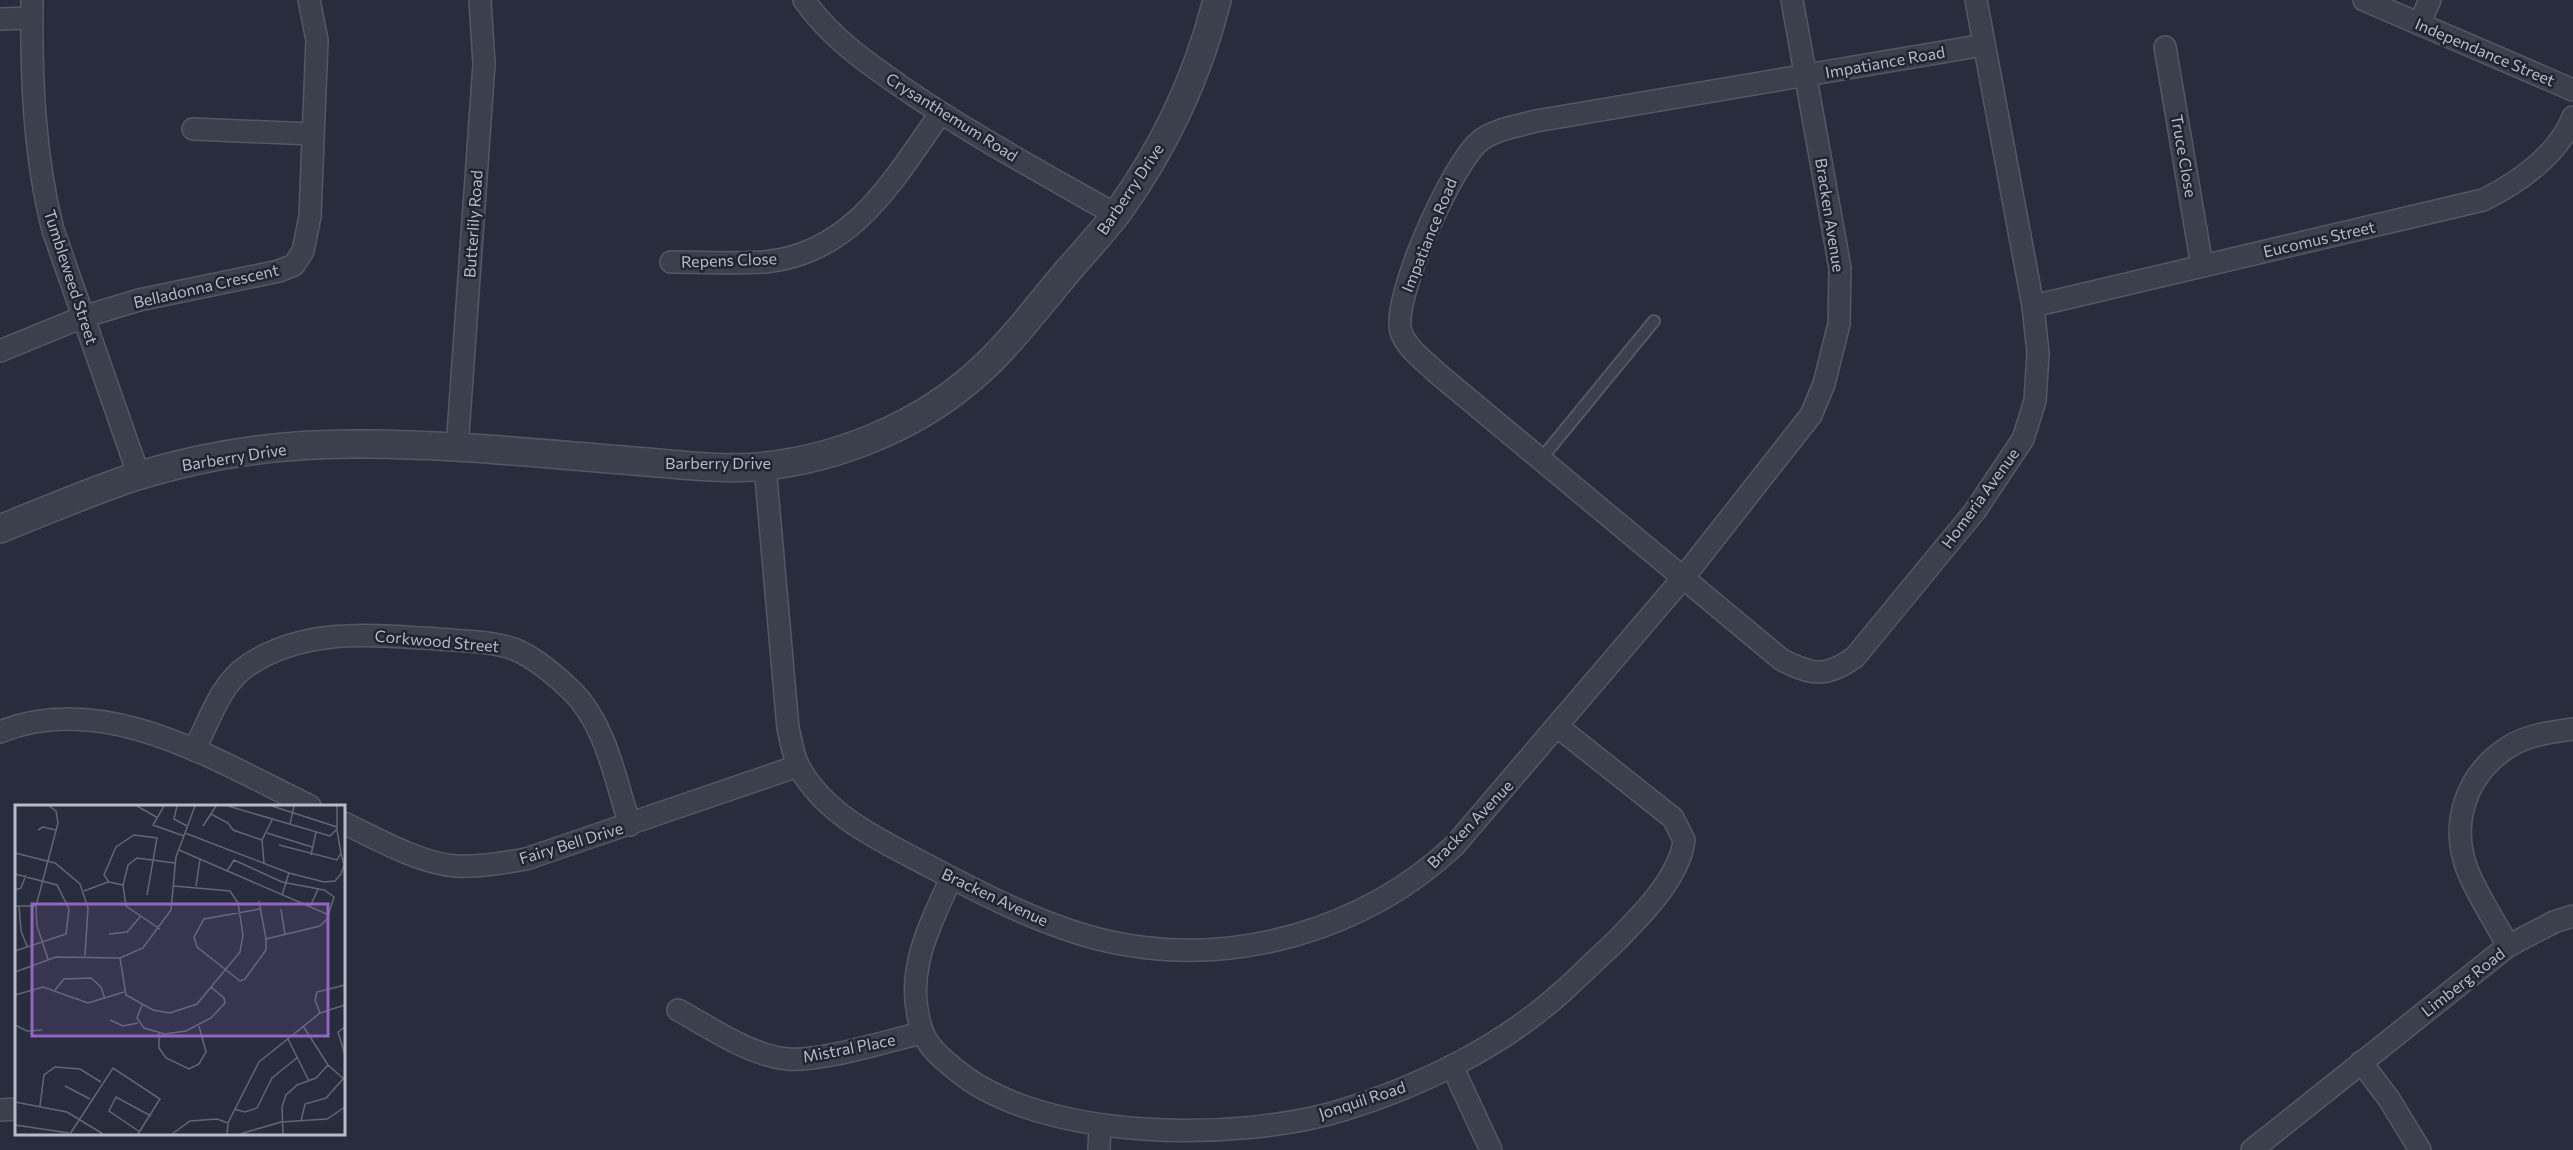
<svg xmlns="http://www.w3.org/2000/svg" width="2573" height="1150" font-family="Commissioner,sans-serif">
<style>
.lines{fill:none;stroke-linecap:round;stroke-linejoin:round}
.service-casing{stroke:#535864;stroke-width:14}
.minor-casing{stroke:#535864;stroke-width:24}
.tertiary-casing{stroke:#535864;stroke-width:30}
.service{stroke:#3b404c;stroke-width:10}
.minor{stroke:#3b404c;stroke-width:21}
.tertiary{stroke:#3b404c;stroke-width:27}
.labels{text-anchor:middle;stroke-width:5;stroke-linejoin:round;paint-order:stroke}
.street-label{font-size:16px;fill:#b7bbc7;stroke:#202531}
.inset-road{fill:none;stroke:#616674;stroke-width:1.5}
.view{fill:#9365c2;fill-opacity:0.15;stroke:#9365c2;stroke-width:3}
.inset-edge{fill:none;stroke:#b7bbc7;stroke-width:3}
</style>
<rect width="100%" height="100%" fill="#272d3c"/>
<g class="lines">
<defs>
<polyline id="service" points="1541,459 1654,321"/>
<g id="minor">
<path d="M 32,0 C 31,77 34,156 53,230 L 139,476"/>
<path d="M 804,0 C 829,36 863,60 899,85 C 968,133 1043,173 1116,215"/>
<path d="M 1976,0 L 2033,306 L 2038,353 L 2035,401 L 2023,439 L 1975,511 L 1855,657 C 1826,678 1813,675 1782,660 L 1437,373 C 1425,361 1407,349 1401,332 C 1391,299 1453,162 1480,141 C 1495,129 1519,126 1536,121 L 1984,45"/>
<polyline points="2364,0 2573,90"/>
<polyline points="0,19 32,18"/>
<polyline points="2419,24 2430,0"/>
<polyline points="2165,47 2202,266"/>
<polyline points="193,129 312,134"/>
<path d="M 671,262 C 702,262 733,264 764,262 C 853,254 893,180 940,114"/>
<path d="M 2033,306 L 2483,200 C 2518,183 2559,154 2573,117"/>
<polyline points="0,351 83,317 139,300 279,271 294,265 303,251 310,216 317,40 309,0"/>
<polyline points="457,449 484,64 480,0"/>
<path d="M 765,466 L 788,728 C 791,740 793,756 799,767 C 826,816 880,840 927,865 C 984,895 1047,928 1111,942 C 1233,968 1365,930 1455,845 L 1683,578 L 1811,415 L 1824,384 L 1839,324 L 1840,268 L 1792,0"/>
<path d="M 0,732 C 105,689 219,762 310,806"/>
<path d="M 194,750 C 209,722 220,684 247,666 C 304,627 372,635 437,639 C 461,641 491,641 514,649 C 534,657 558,677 573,692 C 607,727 615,780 630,825"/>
<path d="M 344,823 C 375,838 421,864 456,866 C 480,867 503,863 526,859 L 798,766"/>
<path d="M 951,878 C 929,928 903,974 922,1030 C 927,1047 943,1059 956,1070 C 1043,1142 1239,1142 1343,1110 C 1421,1086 1501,1047 1562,992 C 1578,978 1593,962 1609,948 C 1635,922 1680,879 1684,840 L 1673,818 L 1558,727"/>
<path d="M 2508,946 C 2495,921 2477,895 2467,869 C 2450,823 2466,775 2507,748 C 2526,735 2551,732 2573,729"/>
<path d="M 678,1010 C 711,1028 749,1055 787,1059 C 821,1062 886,1041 922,1033"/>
<polyline points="2361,1062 2389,1099 2420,1150"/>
<polyline points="1452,1066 1491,1150"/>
<polyline points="0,1110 16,1109"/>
<polyline points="1099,1150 1100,1125"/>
<polyline points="2252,1150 2508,946 2554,922 2573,916"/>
</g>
<path id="tertiary" d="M 0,529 C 45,511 91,491 137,476 C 209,454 287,443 362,444 C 452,444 544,454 634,461 C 677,464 723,471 766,466 C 837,458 912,428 967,382 C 1005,351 1034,311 1066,273 C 1083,253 1102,233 1118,212 C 1164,148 1198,76 1217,0"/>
</defs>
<use href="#service" class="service-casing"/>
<use href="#minor" class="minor-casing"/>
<use href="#tertiary" class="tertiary-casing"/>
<use href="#service" class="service"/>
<use href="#minor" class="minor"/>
<use href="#tertiary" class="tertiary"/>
</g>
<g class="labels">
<g class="street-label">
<text transform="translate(2485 52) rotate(23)" y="6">Independance Street</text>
<text transform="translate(1885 62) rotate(-10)" y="6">Impatiance Road</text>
<text transform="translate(952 117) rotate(32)" y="6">Crysanthemum Road</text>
<text transform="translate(2184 156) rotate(80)" y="6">Truce Close</text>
<text transform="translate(1130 189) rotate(-56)" y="6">Barberry Drive</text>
<text transform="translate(1830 215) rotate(81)" y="6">Bracken Avenue</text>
<text transform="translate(473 224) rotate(-86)" y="6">Butterlily Road</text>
<text transform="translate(1429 235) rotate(-68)" y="6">Impatiance Road</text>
<text transform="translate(2319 239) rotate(-13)" y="6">Eucomus Street</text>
<text transform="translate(729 260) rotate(-2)" y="6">Repens Close</text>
<text transform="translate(71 277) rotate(72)" y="6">Tumbleweed Street</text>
<text transform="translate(206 286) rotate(-13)" y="6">Belladonna Crescent</text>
<text transform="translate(234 457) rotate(-9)" y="6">Barberry Drive</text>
<text x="718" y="469">Barberry Drive</text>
<text transform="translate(1980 498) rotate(-54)" y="6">Homeria Avenue</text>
<text transform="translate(437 641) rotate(5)" y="6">Corkwood Street</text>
<text transform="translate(1470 824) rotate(-46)" y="6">Bracken Avenue</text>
<text transform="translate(571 843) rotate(-17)" y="6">Fairy Bell Drive</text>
<text transform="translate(995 897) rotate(25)" y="6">Bracken Avenue</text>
<text transform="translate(2463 982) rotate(-38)" y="6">Limberg Road</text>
<text transform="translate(849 1048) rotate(-11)" y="6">Mistral Place</text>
<text transform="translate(1362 1100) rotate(-18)" y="6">Jonquil Road</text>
</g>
</g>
<g transform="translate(15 805)">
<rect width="330" height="330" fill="#272d3c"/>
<path class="inset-road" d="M 122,1 L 143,13M 149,1 L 138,20 L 169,31M 162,1 L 159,14 L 172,21M 213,1 L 315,31 L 322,24 L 322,1M 257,1 L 322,22M 196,9 L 213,18 L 218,25 L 247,35 L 257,15M 275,19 L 279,1M 188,21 L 201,1M 23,25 L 28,22 L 41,25M 170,28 L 274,68 L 309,77 L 320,76 L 326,69 L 329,60 L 326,49M 252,28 L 297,42M 247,35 L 249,58M 264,40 L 322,55 L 326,48 L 322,25M 164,45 L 314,110M 0,48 L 40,58 L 65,79 L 73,103 L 70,151M 296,50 L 301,27M 212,66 L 219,55 L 267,77 L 309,85 L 319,92 L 312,114 L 305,121 L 251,134M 0,69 L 42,80 L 54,104 L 51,129 L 0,146M 108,80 L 94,77 L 89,70 L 101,42 L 119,30 L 142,33 L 132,90M 181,81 L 185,54M 0,85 L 6,83 L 11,70M 69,86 L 93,77M 267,90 L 274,68M 244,96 L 251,134 L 251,145 L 230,174 L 225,176 L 182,142 L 179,132 L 189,114 L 245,104M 0,101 L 21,101M 4,101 L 6,126 L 12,141M 295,102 L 303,84M 266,104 L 270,130M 145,124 L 111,101 L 108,80 L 113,60 L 122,53 L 160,58M 94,129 L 112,127 L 125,112M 105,153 L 111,190 L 138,205 L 155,208 L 182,199 L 225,147 L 228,130 L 223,98 L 215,86 L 159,81M 33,154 L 22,121 L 21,101 L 43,18 L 41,6 L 34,1M 0,167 L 41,152 L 105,153 L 128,143 L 156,105 L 161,52 L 180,1M 40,185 L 49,174 L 76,173 L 86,182 L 90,194M 0,190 L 28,182 L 73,198 L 109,187M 127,200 L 122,213 L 129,223 L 150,229 L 171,226 L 196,213 L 210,198 L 209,193 L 196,182M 305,208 L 300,195 L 302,187 L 330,180M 95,215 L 108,221 L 123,218M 0,220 L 12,226 L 27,225M 288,221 L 313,260 L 330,275M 330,222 L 323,227 L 330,250M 144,228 L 144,243 L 151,253 L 174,264 L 184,259 L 191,247 L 184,221M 273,234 L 294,276M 50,281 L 75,294M 0,297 L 52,307 L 88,329M 25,301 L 29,270 L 40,262 L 65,264 L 86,277M 219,304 L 230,307 L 242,303 L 257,273 L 283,252M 286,316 L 290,299 L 311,293 L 328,274M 0,320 L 54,328M 125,327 L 94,306 L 101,292 L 136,311M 55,329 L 98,263 L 145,294 L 123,329M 157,329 L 175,316 L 202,314 L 213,318M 212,329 L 213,318 L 244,257 L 305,208 L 330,200M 225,329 L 266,317 L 312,314 L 330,302M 268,329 L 267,302 L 271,290 L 282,280 L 301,273 L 313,260"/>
<path class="view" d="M 17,99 L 313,99 L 313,231 L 17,231 Z"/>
<rect width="330" height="330" class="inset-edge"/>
</g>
</svg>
